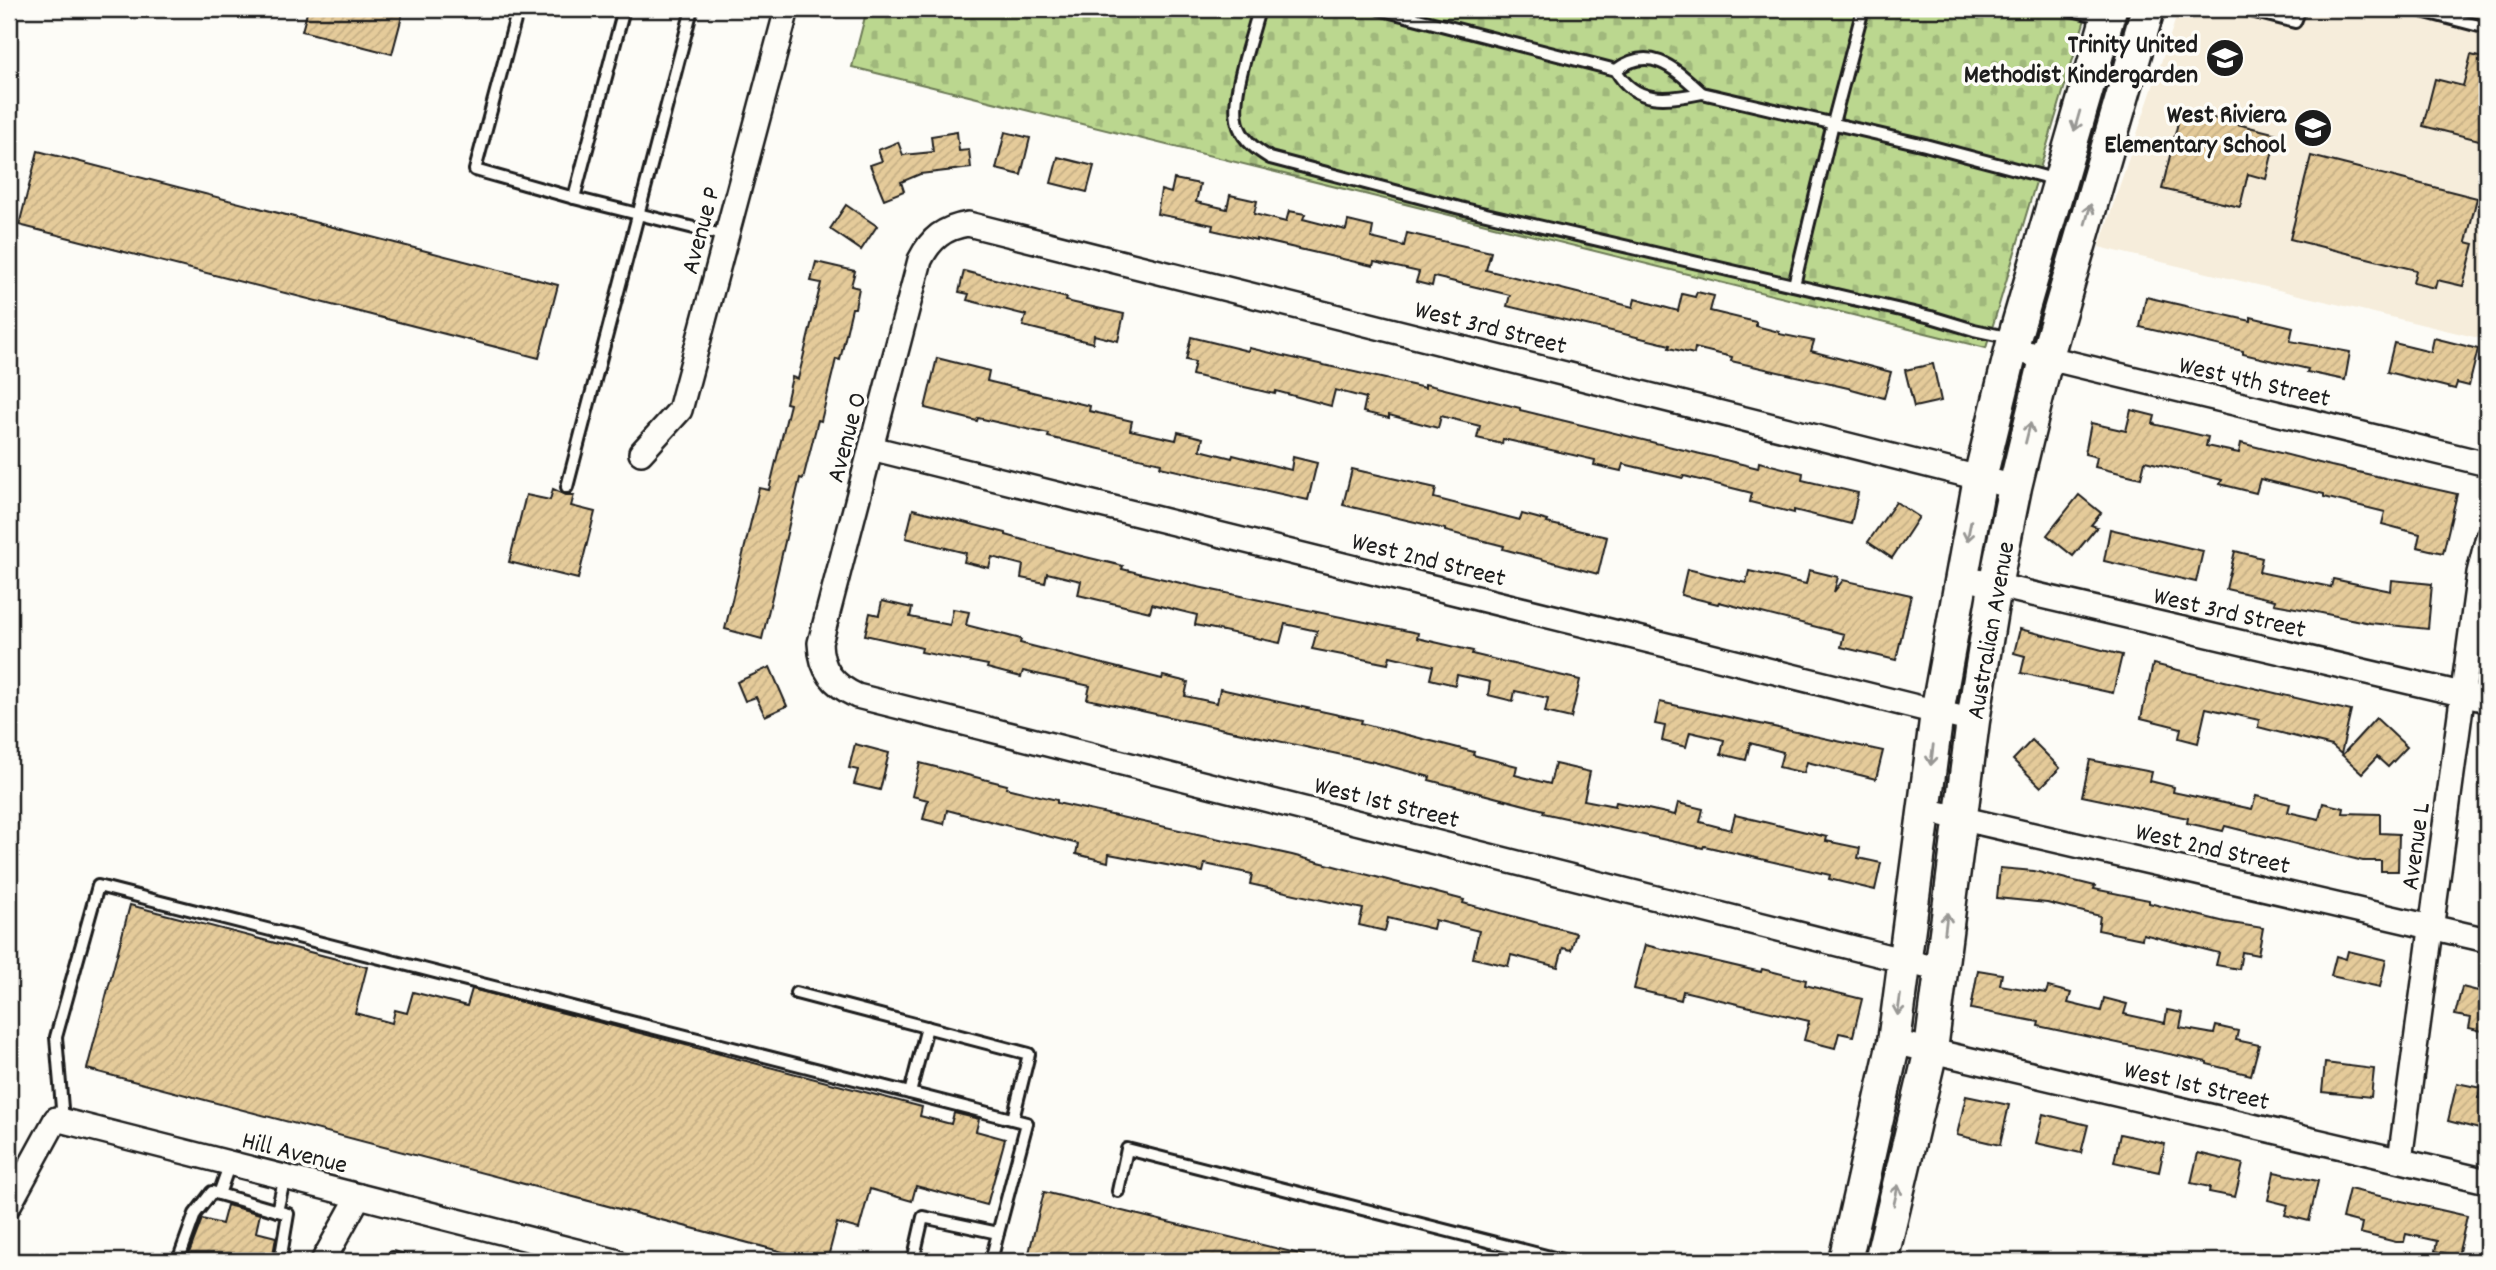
<svg xmlns="http://www.w3.org/2000/svg" width="2496" height="1270" font-family="Dekko,sans-serif">
<style>
.built{fill:#f6eddb}
.cemetery{fill:url(#cemetery-stones);stroke:#6c7a56;stroke-width:2}
.building{fill:url(#building-hatch);stroke:#1c1c1c;stroke-width:2}
.lines{fill:none;stroke-linecap:round;stroke-linejoin:round}
.service-casing{stroke:#1c1c1c;stroke-width:16}
.minor-casing{stroke:#1c1c1c;stroke-width:28}
.secondary-casing{stroke:#1c1c1c;stroke-width:37}
.service{stroke:#fdfcf7;stroke-width:10}
.minor{stroke:#fdfcf7;stroke-width:23}
.secondary{stroke:#fdfcf7;stroke-width:32}
.oneway{stroke:#989794}
.labels{text-anchor:middle;stroke-width:7;stroke-linejoin:round;paint-order:stroke}
.poi-label{font-size:26px;font-weight:bold;fill:#1c1c1c;stroke:#fdfcf7;text-anchor:end}
.street-label{font-size:26px;fill:#1c1c1c;stroke:#fdfcf7}
</style>
<defs>
<pattern id="cemetery-stones" width="16" height="16" patternUnits="userSpaceOnUse" patternTransform="scale(1.75)"><rect width="16" height="16" fill="#bbd78f"/><path d="M2 7V4a2 2 0 0 1 4 0v3zM10 15v-3a2 2 0 0 1 4 0v3z" fill="#a0b87b"/></pattern>
<pattern id="building-hatch" width="6" height="6" patternUnits="userSpaceOnUse" patternTransform="scale(1.75)"><rect width="6" height="6" fill="#e5cb9a"/><path d="M-1 1l2-2M0 6l6-6M5 7l2-2" fill="none" stroke="#c4ae84"/></pattern>
</defs>
<rect width="100%" height="100%" fill="#fdfcf7"/>
<filter id="ink" filterUnits="userSpaceOnUse"><feTurbulence type="fractalNoise" baseFrequency=".0143" numOctaves="2"/><feDisplacementMap in="SourceGraphic" scale="14" xChannelSelector="R" yChannelSelector="G"/><feConvolveMatrix kernelMatrix="1 2 1 2 8 2 1 2 1" color-interpolation-filters="sRGB"/></filter>
<g filter="url(#ink)">
<polygon class="built" points="2179,9 2487,9 2487,340 2099,247"/>
<polygon class="cemetery" points="867,9 2088,9 1986,348 852,67"/>
<g class="building">
<polygon points="308,9 404,9 392,54 302,31"/>
<polygon points="2471,55 2487,59 2487,142 2423,126 2435,79 2463,86"/>
<polygon points="2181,110 2277,134 2266,179 2248,174 2240,207 2162,189"/>
<polygon points="957,132 959,151 969,150 971,168 920,174 901,182 904,191 884,199 870,165 882,161 878,150 898,142 903,155 933,152 931,136"/>
<polygon points="1005,132 1030,138 1021,175 996,169"/>
<polygon points="38,151 558,285 539,358 19,225"/>
<polygon points="2311,156 2477,198 2466,242 2474,244 2463,286 2437,280 2435,288 2413,283 2416,270 2290,239"/>
<polygon points="1058,157 1094,166 1087,192 1051,183"/>
<polygon points="1174,179 1200,184 1196,202 1227,209 1230,195 1257,201 1254,214 1286,222 1289,211 1305,214 1303,219 1346,230 1348,221 1373,227 1371,238 1404,246 1407,233 1491,252 1486,270 1633,307 1635,299 1678,311 1682,294 1695,297 1697,292 1714,296 1710,311 1756,322 1756,326 1779,332 1779,334 1814,341 1811,351 1891,372 1884,398 1848,388 1731,361 1732,357 1695,348 1694,354 1669,348 1670,345 1507,306 1510,295 1434,277 1432,286 1416,282 1419,272 1374,262 1373,266 1256,239 1256,240 1212,230 1213,225 1157,214 1161,190 1171,193"/>
<polygon points="846,205 877,226 861,250 830,229"/>
<polygon points="816,262 855,271 851,286 859,288 855,308 852,308 840,360 836,359 821,421 818,420 803,479 800,478 762,639 725,629 759,488 769,490 790,404 786,403 792,377 798,379 821,283 811,281"/>
<polygon points="964,271 1067,298 1066,301 1124,314 1118,341 1094,335 1093,343 1023,326 1026,315 967,300 969,294 959,292"/>
<polygon points="2146,297 2251,321 2251,317 2293,327 2290,341 2350,352 2345,380 2307,372 2308,369 2243,354 2243,351 2140,327"/>
<polygon points="1191,337 1248,351 1249,348 1425,388 1425,384 1520,408 1520,410 1758,468 1759,462 1803,473 1802,480 1858,493 1851,524 1794,510 1794,513 1750,502 1752,493 1684,476 1683,478 1623,464 1621,471 1594,465 1595,460 1503,439 1502,444 1477,438 1480,426 1441,416 1438,428 1389,415 1389,418 1363,412 1366,398 1335,390 1331,406 1276,391 1275,394 1192,375 1195,362 1186,360"/>
<polygon points="2434,338 2478,349 2469,386 2457,383 2455,389 2387,372 2394,343 2431,352"/>
<polygon points="937,358 989,371 987,381 1090,406 1089,411 1132,421 1130,430 1176,440 1178,432 1203,438 1200,450 1232,458 1233,455 1291,470 1293,457 1317,463 1308,500 1160,467 1161,463 1048,437 1049,434 978,418 977,421 925,408"/>
<polygon points="1933,364 1941,401 1914,407 1905,370"/>
<polygon points="2131,410 2155,416 2153,424 2208,437 2206,446 2239,453 2241,443 2331,466 2457,494 2443,553 2417,547 2420,534 2382,524 2385,512 2324,497 2324,494 2260,479 2256,493 2220,484 2222,480 2145,461 2141,478 2095,467 2097,457 2085,454 2091,423 2126,431"/>
<polygon points="1352,469 1436,488 1434,498 1520,520 1522,514 1548,521 1547,523 1607,537 1598,574 1503,549 1504,546 1445,531 1445,529 1343,505"/>
<polygon points="553,489 566,495 574,495 571,506 595,512 578,579 509,562 526,495 550,500"/>
<polygon points="2079,495 2101,513 2091,525 2097,527 2073,556 2047,535"/>
<polygon points="1896,502 1919,517 1892,558 1868,542"/>
<polygon points="913,509 1006,533 1006,535 1065,552 1123,566 1122,569 1193,586 1418,633 1417,638 1473,651 1472,654 1580,680 1571,718 1545,712 1548,698 1515,691 1513,701 1488,695 1490,682 1457,675 1455,685 1430,679 1433,666 1390,656 1388,664 1312,649 1317,631 1285,624 1280,643 1195,625 1197,615 1152,604 1150,612 1078,595 1081,581 1047,573 1045,583 1021,578 1023,565 992,557 989,568 964,562 966,553 906,538"/>
<polygon points="2110,529 2203,551 2196,582 2104,561"/>
<polygon points="2235,551 2262,558 2259,572 2331,587 2333,579 2391,591 2392,580 2432,584 2428,629 2370,623 2312,611 2274,604 2275,600 2226,589"/>
<polygon points="1687,569 1746,583 1749,571 1806,584 1809,570 1838,577 1834,592 1843,580 1911,595 1896,660 1841,647 1844,634 1719,602 1718,604 1681,595"/>
<polygon points="882,601 912,608 910,617 950,625 953,609 969,612 966,625 1021,639 1020,643 1162,679 1163,676 1188,682 1185,696 1217,703 1220,689 1362,720 1361,723 1474,752 1473,755 1517,766 1515,775 1550,784 1555,764 1590,772 1584,800 1615,806 1616,802 1675,815 1678,803 1703,809 1700,822 1731,830 1735,815 1827,837 1826,841 1860,848 1858,858 1881,863 1875,890 1829,879 1830,875 1704,846 1703,848 1543,813 1544,810 1429,780 1430,777 1374,762 1087,699 1090,686 1023,671 1021,677 987,668 988,665 921,652 922,648 865,635 870,613 879,615"/>
<polygon points="2020,629 2122,655 2113,693 2021,673 2025,656 2014,653"/>
<polygon points="2153,664 2351,711 2341,754 2332,746 2258,727 2259,720 2206,708 2198,743 2179,738 2181,728 2141,718"/>
<polygon points="770,667 787,706 765,716 756,697 745,701 737,682"/>
<polygon points="1660,702 1883,751 1876,779 1807,762 1804,773 1779,767 1783,752 1750,743 1746,760 1721,754 1724,740 1690,732 1686,747 1662,741 1665,726 1655,724"/>
<polygon points="2376,718 2407,747 2388,767 2377,757 2362,773 2342,755"/>
<polygon points="2032,740 2060,768 2041,787 2013,760"/>
<polygon points="855,744 889,753 880,790 854,784 858,770 849,768"/>
<polygon points="2090,760 2152,772 2150,781 2174,787 2173,792 2252,809 2256,796 2290,804 2288,812 2319,819 2323,803 2344,808 2343,813 2380,814 2380,833 2399,834 2398,871 2381,871 2381,861 2363,861 2225,826 2223,831 2187,823 2188,818 2082,796"/>
<polygon points="920,763 1007,785 1006,788 1057,800 1057,803 1292,855 1464,900 1463,903 1576,933 1571,950 1563,948 1558,967 1511,955 1508,966 1473,958 1479,931 1435,920 1433,929 1388,918 1385,931 1359,925 1363,909 1250,884 1252,874 1205,864 1203,872 1109,854 1108,862 1076,854 1078,844 947,810 944,824 923,819 928,800 912,796"/>
<polygon points="2000,868 2034,871 2095,886 2094,889 2149,900 2149,903 2225,922 2263,928 2258,955 2242,952 2239,969 2216,965 2219,953 2143,934 2142,939 2098,930 2100,916 2047,903 1997,898"/>
<polygon points="130,905 367,967 355,1013 392,1023 395,1010 407,1013 413,992 467,1006 472,989 922,1107 920,1116 951,1124 954,1113 979,1119 976,1131 1005,1139 987,1205 916,1186 912,1201 870,1189 859,1229 837,1223 827,1261 801,1261 802,1257 87,1069"/>
<polygon points="1645,945 1761,972 1762,969 1806,980 1805,985 1862,999 1853,1036 1839,1033 1835,1048 1804,1040 1809,1021 1683,991 1681,1000 1634,989"/>
<polygon points="2348,951 2386,960 2380,987 2331,976 2336,956 2346,959"/>
<polygon points="1978,970 2002,974 2000,985 2046,993 2048,987 2071,993 2068,1003 2101,1011 2104,998 2127,1004 2124,1014 2165,1023 2167,1010 2183,1013 2180,1028 2214,1034 2216,1026 2238,1031 2236,1040 2259,1045 2251,1075 2207,1064 2207,1062 2038,1026 2039,1022 1971,1009"/>
<polygon points="2481,978 2487,979 2487,1032 2469,1028 2471,1018 2455,1015 2462,987 2478,991"/>
<polygon points="2325,1063 2374,1069 2371,1097 2322,1092"/>
<polygon points="2457,1083 2481,1088 2478,1098 2487,1100 2487,1131 2448,1121"/>
<polygon points="1966,1096 2009,1105 2000,1145 1957,1135"/>
<polygon points="2043,1114 2088,1125 2081,1153 2036,1143"/>
<polygon points="2120,1134 2165,1144 2159,1172 2114,1162"/>
<polygon points="2198,1153 2243,1164 2235,1197 2209,1192 2210,1187 2191,1183"/>
<polygon points="2274,1172 2318,1181 2309,1221 2285,1215 2288,1205 2268,1200"/>
<polygon points="2349,1189 2467,1216 2458,1256 2435,1251 2437,1241 2406,1234 2404,1242 2396,1242 2360,1233 2362,1223 2342,1218"/>
<polygon points="1044,1192 1304,1255 1304,1261 1027,1261"/>
<polygon points="227,1205 260,1214 256,1232 276,1237 272,1261 186,1261 202,1219 222,1224"/>
</g>
<g class="lines">
<defs>
<g id="service">
<polyline points="518,9 475,170 574,198"/>
<polyline points="624,9 574,198 726,236"/>
<path d="M 1259,9 C 1252,39 1228,99 1239,127 C 1245,142 1257,150 1270,158 L 1460,208 L 1931,317 L 1974,330 L 2011,338"/>
<path d="M 1379,9 L 1616,70 C 1651,44 1675,69 1702,93 L 1925,145 L 2057,180"/>
<polyline points="2068,9 2104,18"/>
<polyline points="2243,9 2295,22 2300,9"/>
<polyline points="2414,9 2487,28"/>
<path d="M 1616,70 C 1635,105 1668,100 1702,93"/>
<polyline points="1794,285 1833,123 1863,9"/>
<polyline points="567,487 692,9"/>
<polyline points="796,993 1029,1054 1013,1119"/>
<polyline points="910,1093 927,1027"/>
<polyline points="63,1120 56,1037 98,886 1027,1123 998,1233"/>
<polyline points="1118,1191 1127,1149 1566,1261"/>
<polyline points="219,1194 230,1163"/>
<polyline points="277,1211 285,1177"/>
<polyline points="178,1261 195,1214 212,1192 288,1214 280,1261"/>
<polyline points="391,1261 393,1258 404,1261"/>
<polyline points="913,1261 923,1217 998,1233 991,1261"/>
</g>
<g id="minor">
<polyline points="2011,349 2487,464"/>
<polyline points="871,448 1973,721"/>
<polyline points="641,453 680,410 787,9"/>
<polyline points="1960,577 2487,700"/>
<polyline points="1925,810 2487,940"/>
<path d="M 1941,970 L 857,696 C 833,685 821,670 820,643 L 920,260 C 931,238 944,228 968,224 L 2015,487"/>
<polyline points="1894,1042 2487,1181"/>
<polyline points="2400,1160 2479,573 2487,540"/>
<polyline points="9,1205 56,1119 615,1261"/>
<polyline points="323,1261 359,1196"/>
</g>
<g id="secondary">
<polyline points="1845,1261 1894,1042 1937,713 1980,478 2014,339 2110,9"/>
<polyline points="1881,1261 1931,1050 1973,721 1995,586 2015,487 2046,359 2148,9"/>
</g>
</defs>
<use href="#service" class="service-casing"/>
<use href="#minor" class="minor-casing"/>
<use href="#secondary" class="secondary-casing"/>
<use href="#service" class="service"/>
<use href="#minor" class="minor"/>
<use href="#secondary" class="secondary"/>
</g>
<defs><path id="oneway-shaft" d="M-6 0H5M1.5-3L5.5 0L1.5 3" fill="none" stroke-width="1.6" stroke-linecap="round" stroke-linejoin="round" transform="scale(1.75)"/></defs>
<g class="oneway">
<use href="#oneway-shaft" transform="translate(2077 121) rotate(106)"/>
<use href="#oneway-shaft" transform="translate(2088 214) rotate(-74)"/>
<use href="#oneway-shaft" transform="translate(2028 433) rotate(-76)"/>
<use href="#oneway-shaft" transform="translate(1969 531) rotate(101)"/>
<use href="#oneway-shaft" transform="translate(1932 755) rotate(97)"/>
<use href="#oneway-shaft" transform="translate(1946 923) rotate(-83)"/>
<use href="#oneway-shaft" transform="translate(1899 1005) rotate(98)"/>
<use href="#oneway-shaft" transform="translate(1896 1195) rotate(-77)"/>
</g>
</g>
<defs>
<symbol id="school-disc" viewBox="-11 -11 22 22"><circle r="9.5" fill="#1c1c1c" stroke="#fdfcf7"/><path d="M0-5L7-2L0 1L-7-2ZM-4 1L0 2.5L4 1V4Q0 6-4 4Z" fill="#fff"/></symbol>
</defs>
<g fill-rule="evenodd">
<use href="#school-disc" x="2203" y="36" width="44" height="44"/>
<use href="#school-disc" x="2291" y="106" width="44" height="44"/>
</g>
<g class="labels">
<g class="poi-label">
<text x="2198" y="52">Trinity United<tspan x="2198" dy="30">Methodist Kindergarden</tspan></text>
<text x="2286" y="122">West Riviera<tspan x="2286" dy="30">Elementary School</tspan></text>
</g>
<g class="street-label">
<text transform="translate(699 230) rotate(-75)" y="9">Avenue P</text>
<text transform="translate(1491 326) rotate(14)" y="9">West 3rd Street</text>
<text transform="translate(2255 380) rotate(13)" y="9">West 4th Street</text>
<text transform="translate(845 437) rotate(-75)" y="9">Avenue O</text>
<text transform="translate(1429 558) rotate(14)" y="9">West 2nd Street</text>
<text transform="translate(2230 611) rotate(13)" y="9">West 3rd Street</text>
<text transform="translate(1989 630) rotate(-80)" y="9">Australian Avenue</text>
<text transform="translate(1387 801) rotate(14)" y="9">West 1st Street</text>
<text transform="translate(2414 846) rotate(-82)" y="9">Avenue L</text>
<text transform="translate(2213 847) rotate(13)" y="9">West 2nd Street</text>
<text transform="translate(2197 1084) rotate(13)" y="9">West 1st Street</text>
<text transform="translate(295 1151) rotate(14)" y="9">Hill Avenue</text>
</g>
</g>
<rect width="2496" height="1270" fill="none" stroke="#fdfcf7" stroke-width="35"/>
<rect x="18" y="18" width="2461" height="1235" fill="none" stroke="#1c1c1c" stroke-width="2.5" filter="url(#ink)"/>
</svg>
